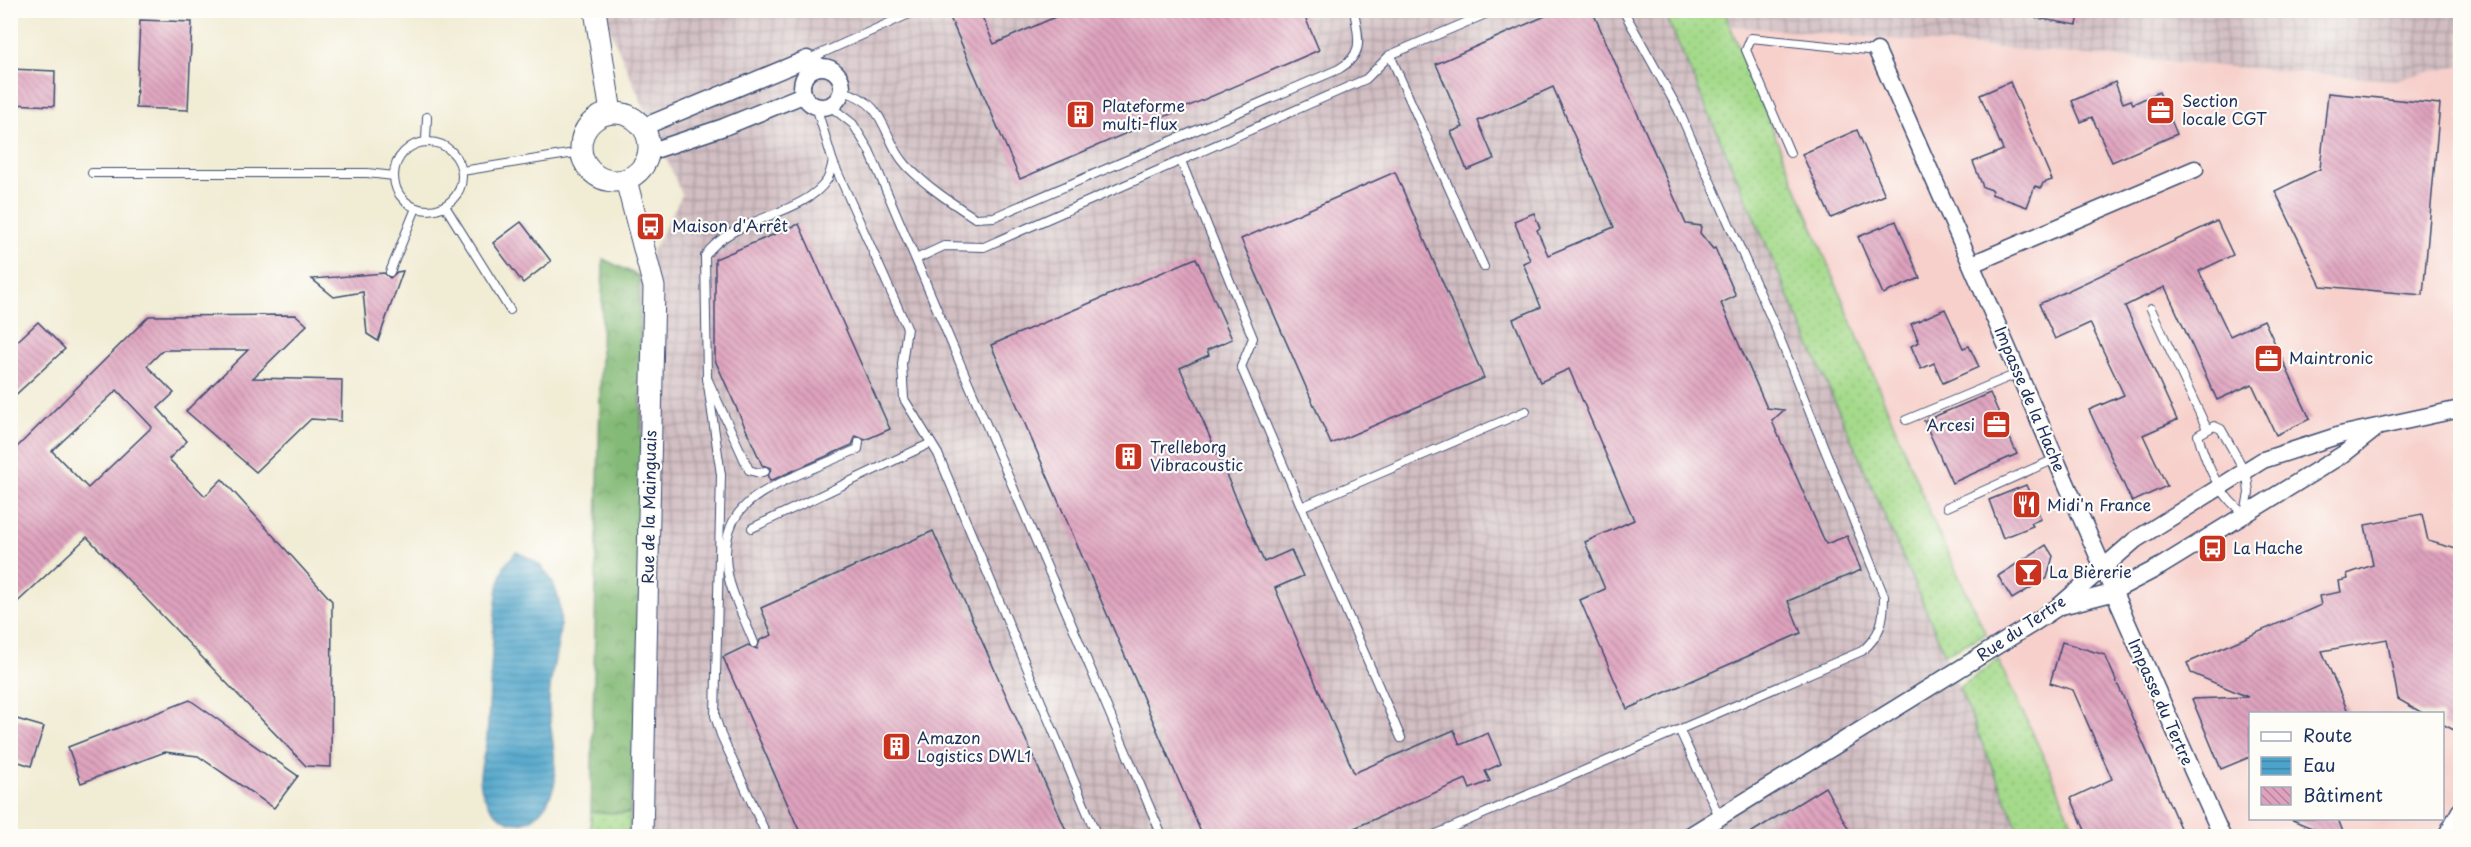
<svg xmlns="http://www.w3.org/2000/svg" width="2471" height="847" font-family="'Playpen Sans',sans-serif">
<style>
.built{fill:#f7d0cb;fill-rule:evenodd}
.industrial{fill:url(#industrial-grid)}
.grass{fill:url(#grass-dots);stroke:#608474;stroke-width:1.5}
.forest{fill:url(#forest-crowns);stroke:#50746a;stroke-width:1.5}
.water{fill:url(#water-rules);stroke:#346a94;stroke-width:1.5}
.building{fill:url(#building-back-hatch);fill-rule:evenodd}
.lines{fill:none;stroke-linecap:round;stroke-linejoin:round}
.service-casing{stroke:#3b4b70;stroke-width:10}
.minor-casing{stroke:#3b4b70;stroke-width:19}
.tertiary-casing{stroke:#3b4b70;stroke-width:23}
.service{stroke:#fff;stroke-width:8}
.minor{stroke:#fff;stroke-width:16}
.tertiary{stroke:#fff;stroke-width:21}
.labels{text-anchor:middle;stroke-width:4.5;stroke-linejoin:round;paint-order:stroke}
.poi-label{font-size:16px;fill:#1b2f5e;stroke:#fdfcf7;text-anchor:start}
.street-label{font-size:16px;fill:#1b2f5e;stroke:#fdfcf7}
</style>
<defs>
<pattern id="industrial-grid" width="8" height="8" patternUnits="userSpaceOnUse" patternTransform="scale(1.5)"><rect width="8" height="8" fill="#d2bec2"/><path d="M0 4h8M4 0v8" fill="none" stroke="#aa9ba1"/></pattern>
<pattern id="grass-dots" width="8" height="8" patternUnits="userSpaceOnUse" patternTransform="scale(1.5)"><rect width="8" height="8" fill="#a5da8b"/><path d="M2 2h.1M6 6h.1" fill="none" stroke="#8dbb7a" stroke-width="1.8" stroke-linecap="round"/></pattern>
<pattern id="forest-crowns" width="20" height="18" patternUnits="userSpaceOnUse" patternTransform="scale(1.5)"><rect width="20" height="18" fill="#84ba77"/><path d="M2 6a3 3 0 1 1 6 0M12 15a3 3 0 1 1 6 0" fill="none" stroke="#6b9865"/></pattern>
<pattern id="water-rules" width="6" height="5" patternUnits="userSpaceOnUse" patternTransform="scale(1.5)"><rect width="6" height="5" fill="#4da4ca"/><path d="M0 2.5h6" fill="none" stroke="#3f86a7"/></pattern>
<pattern id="building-back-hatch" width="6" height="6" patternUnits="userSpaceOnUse" patternTransform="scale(1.5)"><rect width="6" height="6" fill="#dfa2bd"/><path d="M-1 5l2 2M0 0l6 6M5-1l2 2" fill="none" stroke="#b4849d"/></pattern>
</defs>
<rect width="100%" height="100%" fill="#fdfcf7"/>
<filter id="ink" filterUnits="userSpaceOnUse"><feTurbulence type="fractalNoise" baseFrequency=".0167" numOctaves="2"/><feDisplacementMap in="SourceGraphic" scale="12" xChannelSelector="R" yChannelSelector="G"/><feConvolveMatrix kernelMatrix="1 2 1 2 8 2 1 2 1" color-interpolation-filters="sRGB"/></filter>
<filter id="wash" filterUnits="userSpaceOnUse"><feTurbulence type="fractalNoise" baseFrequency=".008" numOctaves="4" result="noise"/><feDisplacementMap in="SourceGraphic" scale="24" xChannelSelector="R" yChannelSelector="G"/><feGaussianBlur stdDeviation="1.35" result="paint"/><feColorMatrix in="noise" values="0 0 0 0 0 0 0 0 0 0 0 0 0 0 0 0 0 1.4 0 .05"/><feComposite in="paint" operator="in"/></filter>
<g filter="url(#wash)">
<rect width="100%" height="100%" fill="#f1ecd4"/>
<path class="built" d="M 1730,26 L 2393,80 L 2460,64 L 2460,836 L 2438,827 L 2432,836 L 2077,836 L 2054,779 L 1937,530 ZM 2250,714 L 2442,714 L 2442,818 L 2250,818 Z"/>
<g class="industrial">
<polygon points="602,11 1664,11 1945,654 2021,836 629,836 639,660 642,477 639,276 682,195"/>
<polygon points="1724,11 2460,11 2460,66 2393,80 1730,26"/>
</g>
<g class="grass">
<polygon points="1664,11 1724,11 1937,530 1986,634 1945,654"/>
<polygon points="1998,660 2054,779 2077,836 2021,836 1959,688"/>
<polygon points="591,812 630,813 629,836 591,836"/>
</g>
<polygon class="forest" points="603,259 639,276 642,477 639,660 630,813 591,812"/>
<path class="water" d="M 516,552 C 533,558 548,570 555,588 C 571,628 547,667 549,708 C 550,733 557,756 555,781 C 554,788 549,800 545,806 C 520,841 485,816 480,781 C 479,767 486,751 487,737 C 491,687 491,637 498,587 L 504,566 Z"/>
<g id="blocks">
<g class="building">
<polygon points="959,10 979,10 994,44 1071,10 1302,10 1319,50 1020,179 949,15"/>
<polygon points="1559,10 1592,10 1686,224 1701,226 1700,233 1713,249 1715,248 1736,296 1721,303 1767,408 1784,410 1772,421 1826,544 1847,536 1861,570 1788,601 1801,633 1627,709 1580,600 1605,589 1585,542 1634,520 1569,369 1540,382 1513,319 1541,307 1523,263 1530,260 1514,221 1534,213 1540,228 1537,230 1548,255 1614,227 1553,87 1478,121 1494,159 1467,170 1451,132 1463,127 1436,64"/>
<polygon points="2037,10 2080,10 2077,25 2036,18"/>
<polygon points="140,20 192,22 188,110 136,108"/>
<polygon points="10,69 55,71 54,106 10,104"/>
<polygon points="2010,82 2052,180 2043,183 2041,188 2035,186 2027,207 1991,194 1992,190 1983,187 1973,162 2003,150 1980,95"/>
<polygon points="2115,82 2123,103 2131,100 2133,104 2159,92 2177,134 2112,162 2092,117 2081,122 2072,101"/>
<polygon points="2328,93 2440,104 2423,295 2321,286 2275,191 2320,169"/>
<polygon points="1857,130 1885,195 1831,218 1802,154"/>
<polygon points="1395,172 1484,378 1331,444 1241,239"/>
<polygon points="1896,221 1920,278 1883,294 1858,237"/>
<polygon points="2217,221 2233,255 2199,271 2230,336 2264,320 2310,419 2276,435 2252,384 2217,400 2165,287 2137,300 2125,306 2177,420 2143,435 2167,486 2132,502 2089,410 2124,395 2090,323 2055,339 2039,304"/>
<polygon points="521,222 551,261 523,283 493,243"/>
<polygon points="799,224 890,429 865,440 856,436 852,445 770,481 768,477 771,468 762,465 715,360 715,259"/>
<polygon points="1196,258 1232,339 1207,350 1209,355 1180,368 1264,562 1291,550 1303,576 1275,588 1354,773 1454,730 1460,745 1488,733 1501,764 1485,771 1490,781 1470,789 1466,779 1334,837 1203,837 991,345"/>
<polygon points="403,271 378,341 367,334 363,292 334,297 312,279 384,273 390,278 397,272"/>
<polygon points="1945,309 1963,348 1969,346 1979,367 1943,383 1934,363 1921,369 1911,346 1919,342 1911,324"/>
<path d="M 296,315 L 307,325 L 253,378 L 342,380 L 341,421 L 311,419 L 256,472 L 186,411 L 248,350 L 163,350 L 147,366 L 174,393 L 158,408 L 187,441 L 169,459 L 205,496 L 222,479 L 332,601 L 331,767 L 306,766 L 87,537 L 10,609 L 10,454 L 149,316 ZM 117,390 L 152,427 L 88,488 L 52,451 Z"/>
<polygon points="38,322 65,349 10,400 10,348"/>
<polygon points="1990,393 2017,454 1952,483 1924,421"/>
<polygon points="2026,485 2041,519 2031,523 2033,526 2003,538 1989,500"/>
<polygon points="2422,514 2428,541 2460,550 2460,714 2454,730 2442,724 2442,714 2424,714 2398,699 2387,639 2322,651 2349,714 2250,714 2250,757 2221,769 2192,699 2248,697 2191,673 2187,663 2321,605 2319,596 2341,592 2339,581 2348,579 2347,574 2373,565 2365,525"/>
<polygon points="933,531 1069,837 802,837 723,657 748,645 757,649 760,640 772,635 761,608"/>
<polygon points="2046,545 2053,556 2047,578 2012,599 1998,576"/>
<polygon points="2062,642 2105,655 2184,837 2088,837 2071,798 2112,779 2073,690 2050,683"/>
<polygon points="190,700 298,776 274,808 198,756 165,752 81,783 68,747"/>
<polygon points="10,717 44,727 31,766 10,759"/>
<polygon points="1825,787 1853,837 1744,837"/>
<polygon points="2290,819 2338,819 2345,837 2293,837 2312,828"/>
</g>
</g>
</g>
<g filter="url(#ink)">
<use href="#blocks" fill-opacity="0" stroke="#3b4b70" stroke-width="1.5"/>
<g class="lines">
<defs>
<g id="service">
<polyline points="1390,55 1484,267"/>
<polyline points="809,59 918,10"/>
<path d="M 842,91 C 889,103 881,138 907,166 C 926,186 952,203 975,218 L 994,217 L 1339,69 C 1366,53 1358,37 1354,10"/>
<polyline points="816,106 833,162 907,328 902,364 904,399 938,454 1097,836"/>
<polyline points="830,106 853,124 869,150 1162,836"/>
<polyline points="426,141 427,117"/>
<circle cx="428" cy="176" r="34"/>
<polyline points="1790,153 1746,50 1751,38 1877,51"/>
<polyline points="1181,161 1253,338 1241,367 1401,738"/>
<polyline points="462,171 581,152"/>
<polyline points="92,173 367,173 394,176"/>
<polyline points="445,206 510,310"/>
<polyline points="916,259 944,246 984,247 1366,79 1390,55 1495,10"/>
<polyline points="390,272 416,208"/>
<polyline points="2151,309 2207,429"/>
<polyline points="707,378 721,475 715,716 721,735 767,836"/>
<polyline points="1906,420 2019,373"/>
<path d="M 2214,426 L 2221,429 L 2247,475 L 2249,493 L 2245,514 C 2220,497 2206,464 2198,435 Z"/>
<path d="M 765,471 L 759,473 L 749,470 L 707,378 L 705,256 C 732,216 802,217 827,180 C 830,175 831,167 833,162"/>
<polyline points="1301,507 1526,411"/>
<polyline points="1947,507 2055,459"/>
<polyline points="752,528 931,443"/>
<path d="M 754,643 C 746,622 734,600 729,579 C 716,519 745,498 795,476 C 816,467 837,458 858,449 L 859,442"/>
<polyline points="1680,731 1720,818"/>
<path d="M 1432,836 L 1862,651 C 1881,635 1884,620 1884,596 L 1776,329 L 1678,109 L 1623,10"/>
</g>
<g id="minor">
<path d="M 1877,51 C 1994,312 2104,576 2222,836"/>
<circle cx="822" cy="87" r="20"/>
<polyline points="643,127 807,59 819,66"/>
<polyline points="649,152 724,127 803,95"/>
<polyline points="1972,264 2195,169"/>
<polyline points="2061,606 2108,594 2161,566 2345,453 2374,430"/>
<polyline points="1689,836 2029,626 2058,607 2135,540 2263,460 2340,435 2460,409"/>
<polyline points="2446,836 2460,811"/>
</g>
<g id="tertiary">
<polyline points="595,10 611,113"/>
<circle cx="615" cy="147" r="34"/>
<polyline points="626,180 654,287 642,836"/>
</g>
</defs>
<use href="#service" class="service-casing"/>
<use href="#minor" class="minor-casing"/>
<use href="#tertiary" class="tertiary-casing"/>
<use href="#service" class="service"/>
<use href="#minor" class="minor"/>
<use href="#tertiary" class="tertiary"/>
</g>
</g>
<defs>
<symbol id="office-square" viewBox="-11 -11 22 22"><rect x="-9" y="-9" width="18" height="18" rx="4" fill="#c8321e" stroke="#fdfcf7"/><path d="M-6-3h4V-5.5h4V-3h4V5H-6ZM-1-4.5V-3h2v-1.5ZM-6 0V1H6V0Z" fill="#fff"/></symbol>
<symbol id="building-square" viewBox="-11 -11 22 22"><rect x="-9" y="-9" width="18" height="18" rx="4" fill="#c8321e" stroke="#fdfcf7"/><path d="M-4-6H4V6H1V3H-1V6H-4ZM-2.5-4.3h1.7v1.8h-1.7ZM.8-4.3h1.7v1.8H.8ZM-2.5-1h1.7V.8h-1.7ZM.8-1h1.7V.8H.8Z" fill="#fff"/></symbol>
<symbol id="bus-square" viewBox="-11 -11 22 22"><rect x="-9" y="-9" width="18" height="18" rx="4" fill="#c8321e" stroke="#fdfcf7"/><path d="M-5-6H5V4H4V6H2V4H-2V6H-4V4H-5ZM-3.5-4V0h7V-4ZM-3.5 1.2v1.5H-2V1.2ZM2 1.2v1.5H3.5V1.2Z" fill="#fff"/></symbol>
<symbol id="restaurant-square" viewBox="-11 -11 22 22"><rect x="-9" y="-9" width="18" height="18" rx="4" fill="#c8321e" stroke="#fdfcf7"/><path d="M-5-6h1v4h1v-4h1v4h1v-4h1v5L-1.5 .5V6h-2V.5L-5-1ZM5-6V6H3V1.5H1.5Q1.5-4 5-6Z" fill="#fff"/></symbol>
<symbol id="bar-square" viewBox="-11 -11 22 22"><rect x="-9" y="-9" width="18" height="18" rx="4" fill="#c8321e" stroke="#fdfcf7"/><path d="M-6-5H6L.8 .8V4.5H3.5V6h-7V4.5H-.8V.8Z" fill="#fff"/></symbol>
</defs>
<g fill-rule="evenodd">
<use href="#office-square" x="2144" y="94" width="33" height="33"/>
<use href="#building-square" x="1064" y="98" width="33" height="33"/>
<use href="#bus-square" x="634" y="210" width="33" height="33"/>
<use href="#office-square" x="2252" y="342" width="33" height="33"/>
<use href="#office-square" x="1980" y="408" width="33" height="33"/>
<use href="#building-square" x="1112" y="440" width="33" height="33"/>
<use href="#restaurant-square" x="2010" y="488" width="33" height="33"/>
<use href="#bus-square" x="2196" y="532" width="33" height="33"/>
<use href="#bar-square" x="2012" y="556" width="33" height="33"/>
<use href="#building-square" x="880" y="730" width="33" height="33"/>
</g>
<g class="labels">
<g class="poi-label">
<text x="2182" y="107">Section<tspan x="2182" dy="18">locale CGT</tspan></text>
<text x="1102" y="112">Plateforme<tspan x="1102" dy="18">multi-flux</tspan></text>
<text x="672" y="232">Maison d'Arrêt</text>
<text x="2289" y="364">Maintronic</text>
<text x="1975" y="431" text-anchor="end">Arcesi</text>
<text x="1150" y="453">Trelleborg<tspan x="1150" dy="18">Vibracoustic</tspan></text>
<text x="2047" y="511">Midi'n France</text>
<text x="2233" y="554">La Hache</text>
<text x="2049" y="578">La Bièrerie</text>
<text x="917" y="744">Amazon<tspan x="917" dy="18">Logistics DWL1</tspan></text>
</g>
<g class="street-label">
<text transform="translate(2030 399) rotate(67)" y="6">Impasse de la Hache</text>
<text transform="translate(649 507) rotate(-89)" y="6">Rue de la Mainguais</text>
<text transform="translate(2021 628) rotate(-34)" y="6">Rue du Tertre</text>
<text transform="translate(2161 702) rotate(66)" y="6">Impasse du Tertre</text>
</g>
</g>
<rect width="2471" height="847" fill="none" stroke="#fdfcf7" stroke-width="36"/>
<rect x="2249" y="712" width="195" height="108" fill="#fdfcf7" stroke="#a3aaba" stroke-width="1.5"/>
<rect x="2261" y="732" width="30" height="9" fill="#ffffff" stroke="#a3aaba" stroke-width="1.5"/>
<text x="2303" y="742" font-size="18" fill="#1b2f5e">Route</text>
<rect x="2261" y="757" width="30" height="18" fill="url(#water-rules)" stroke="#a3aaba" stroke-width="1.5"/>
<text x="2303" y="772" font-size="18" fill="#1b2f5e">Eau</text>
<rect x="2261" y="787" width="30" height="18" fill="url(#building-back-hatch)" stroke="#a3aaba" stroke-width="1.5"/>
<text x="2303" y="802" font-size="18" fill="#1b2f5e">Bâtiment</text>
</svg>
